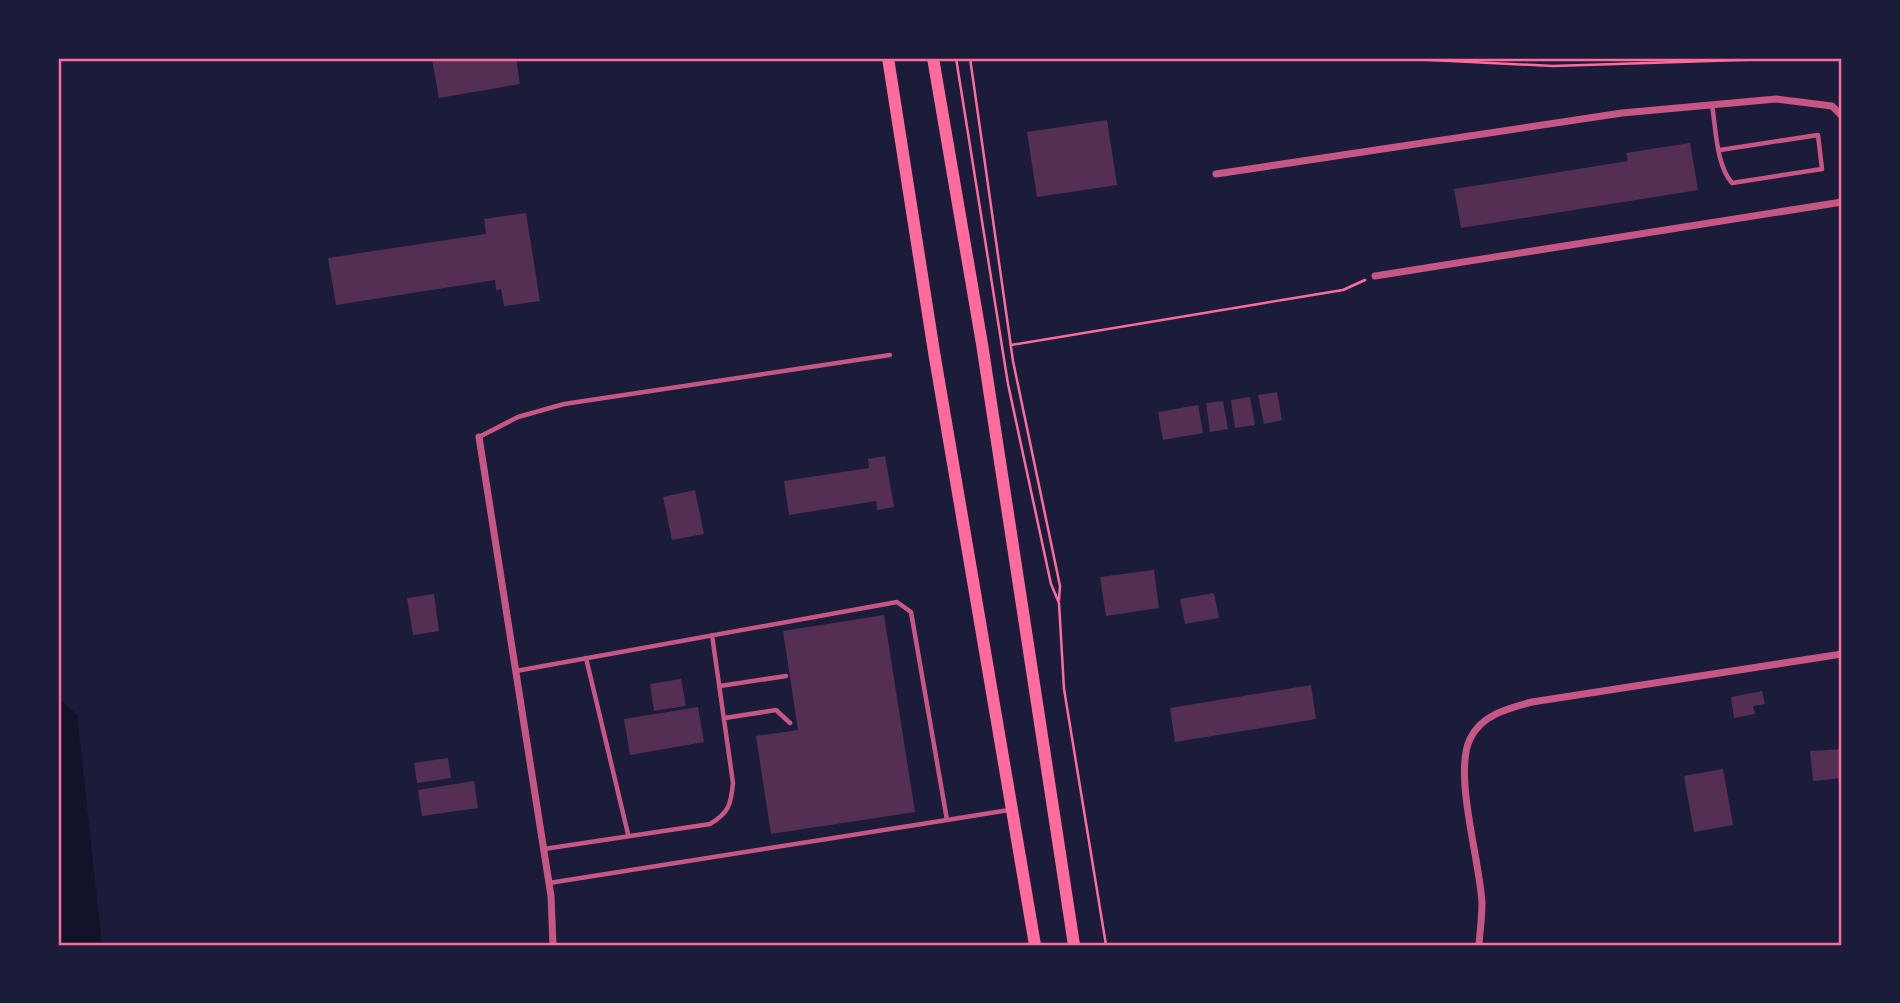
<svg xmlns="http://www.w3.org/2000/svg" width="1900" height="1003" font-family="Ubuntu,sans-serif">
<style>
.water{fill:#12122b}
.building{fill:#542f53}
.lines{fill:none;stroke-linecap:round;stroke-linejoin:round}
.path{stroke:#ff6b9d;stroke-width:2.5}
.service{stroke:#c65784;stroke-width:4.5}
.minor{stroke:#c65784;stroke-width:7}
.secondary{stroke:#ff6b9d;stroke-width:12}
.neatline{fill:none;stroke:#ff6b9d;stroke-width:2.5}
</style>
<rect width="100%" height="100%" fill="#1b1b3a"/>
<polygon class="water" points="58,697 77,715 102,945 58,945"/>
<g class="building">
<polygon points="439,58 516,58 520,84 439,98 432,59"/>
<polygon points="1107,120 1117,185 1037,197 1027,132"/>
<polygon points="1690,143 1698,190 1461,228 1454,189 1628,161 1626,153"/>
<polygon points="526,213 540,301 504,306 501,289 496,290 495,280 336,305 328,258 486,234 484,219"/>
<polygon points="1277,392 1282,420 1264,424 1258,395"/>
<polygon points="1250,397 1255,425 1235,428 1231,400"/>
<polygon points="1223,401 1228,429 1210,432 1206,403"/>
<polygon points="1198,405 1203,433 1163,440 1158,412"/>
<polygon points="885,456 894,507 877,510 876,501 789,515 784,481 869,468 868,459"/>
<polygon points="695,490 704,534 672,540 663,497"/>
<polygon points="1154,570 1159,608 1106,616 1100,577"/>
<polygon points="1214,593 1219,618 1185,624 1180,599"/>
<polygon points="434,594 439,631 413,635 407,598"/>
<polygon points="884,615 915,812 771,834 756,736 798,730 783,631"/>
<polygon points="681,679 686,706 654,711 650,684"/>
<polygon points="1311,685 1316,719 1175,742 1170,708"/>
<polygon points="1762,691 1765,704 1753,706 1755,714 1734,718 1731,697"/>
<polygon points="698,707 704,742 630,755 624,719"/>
<polygon points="1842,749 1842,778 1813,781 1810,751"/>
<polygon points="448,758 451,778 417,783 414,763"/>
<polygon points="1723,769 1733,825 1694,832 1684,776"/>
<polygon points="474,781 478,808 422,816 418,790"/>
</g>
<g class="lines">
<g class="path">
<polyline points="956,58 1008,384 1051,584 1059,603 1064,689 1106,945"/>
<polyline points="970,58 1013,361 1060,586 1059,600"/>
<polyline points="1390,58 1553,66 1806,58"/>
<polyline points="1011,345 1343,290 1365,280"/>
</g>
<g class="service">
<path d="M 1712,105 C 1716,128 1716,165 1732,183 L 1822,169 L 1818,135 L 1720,150"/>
<polyline points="479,437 518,417 564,404 890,355"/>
<polyline points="586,658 628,834"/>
<polyline points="516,671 897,602 911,612 947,820 1009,810"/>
<polyline points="720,686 786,676"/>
<polyline points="725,718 776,710 790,723"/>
<path d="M 544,849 L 710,824 C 729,813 731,804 733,783 L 712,635"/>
<polyline points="549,883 947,820"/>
</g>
<g class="minor">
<polyline points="1216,174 1622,113 1776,99 1832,106 1842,116"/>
<polyline points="1375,276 1842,202"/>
<polyline points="479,437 551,896 553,945"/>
<path d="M 1479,945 C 1480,931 1482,917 1482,903 C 1480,861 1453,774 1470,739 C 1481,715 1509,708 1532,702 L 1842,654"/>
</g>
<g class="secondary">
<polyline points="888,58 934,352 1035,945"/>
<polyline points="933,58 982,344 1074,945"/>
</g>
</g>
<rect width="1900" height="1003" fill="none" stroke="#1b1b3a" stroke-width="119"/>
<rect x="60" y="60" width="1780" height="884" class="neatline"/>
</svg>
